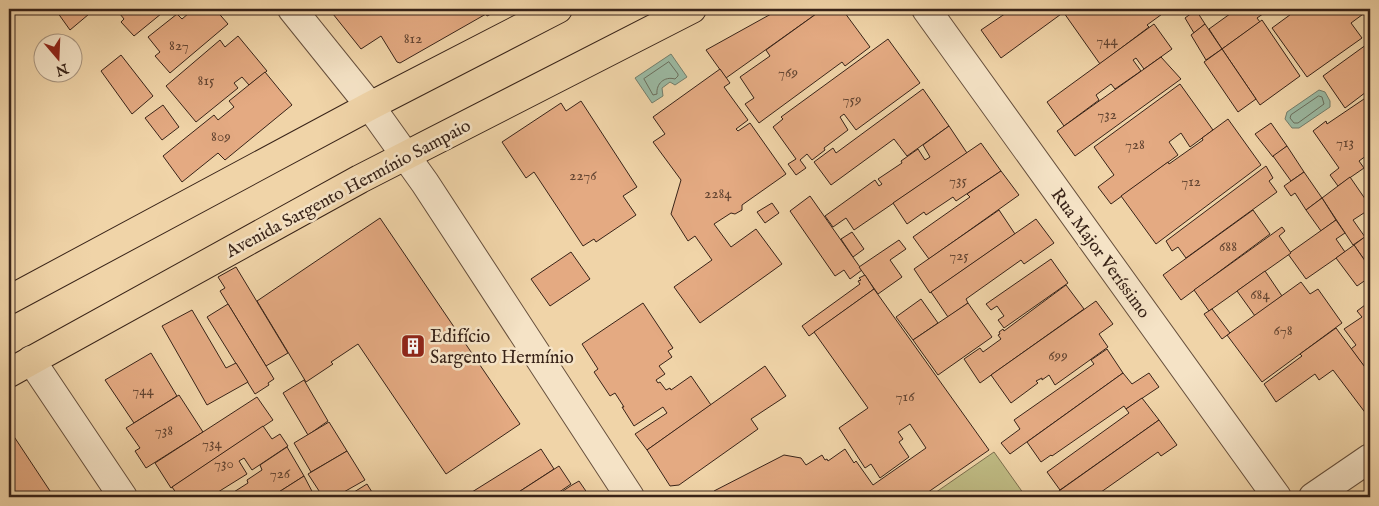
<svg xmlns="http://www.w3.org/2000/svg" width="1379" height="506" font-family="'IM FELL English',serif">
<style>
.green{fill:#bfbb84;stroke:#7c6f4e}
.water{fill:#9bb9a2;stroke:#737d6b}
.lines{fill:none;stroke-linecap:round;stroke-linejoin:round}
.shore{stroke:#6a6e5d;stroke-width:1}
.building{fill:#e4aa82;stroke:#382318}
.minor-casing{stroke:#664f3c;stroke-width:30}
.primary-casing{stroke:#382318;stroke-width:30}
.minor{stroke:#f5e3c6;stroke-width:28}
.primary{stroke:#f0d4a8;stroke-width:28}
.labels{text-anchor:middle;stroke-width:5;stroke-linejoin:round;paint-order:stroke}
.number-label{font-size:15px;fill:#634532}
.street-label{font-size:18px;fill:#382318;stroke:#f5e3c6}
.poi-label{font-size:18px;fill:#382318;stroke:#f5e3c6;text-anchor:start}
</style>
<rect width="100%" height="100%" fill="#f0d4a8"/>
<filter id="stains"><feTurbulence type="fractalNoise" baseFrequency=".004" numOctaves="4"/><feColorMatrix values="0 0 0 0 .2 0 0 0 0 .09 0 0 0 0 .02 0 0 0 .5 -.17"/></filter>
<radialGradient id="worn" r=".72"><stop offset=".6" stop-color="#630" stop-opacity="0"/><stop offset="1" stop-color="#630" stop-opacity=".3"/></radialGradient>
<polygon class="green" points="994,452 1026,497 929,497"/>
<g class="water">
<polygon points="671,54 687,77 675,85 670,82 662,88 663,96 652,103 635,78"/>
<polygon points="1319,90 1325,92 1330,101 1330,107 1299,128 1292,128 1285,119 1287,112"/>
</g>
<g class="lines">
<g class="shore">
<path d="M 669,62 L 678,74 L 678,76 L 675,79 C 664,76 656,84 657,94 L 653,95 L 644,79 Z"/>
<polygon points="1319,96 1322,97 1324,104 1298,123 1294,123 1290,118 1291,115"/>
</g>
</g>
<g class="building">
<polygon points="55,9 95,9 70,30"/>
<polygon points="116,9 167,9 134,36 121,22 124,19"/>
<polygon points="185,9 215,9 228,24 170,73 155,56 160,52 148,37 177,14 182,19 189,13"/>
<polygon points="329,9 483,9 486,14 400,63 397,62 381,36 361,49"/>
<polygon points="483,9 501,9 487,16"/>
<polygon points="780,9 823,9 726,78 706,50"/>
<polygon points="823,9 842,9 870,47 845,66 842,62 759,123 745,104 754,98 740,77 770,56 766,50"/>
<polygon points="1012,9 1068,9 1001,58 981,30"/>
<polygon points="1068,9 1169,9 1147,25 1149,27 1100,64 1064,13"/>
<polygon points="1233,9 1270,9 1257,18 1260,22 1222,49 1209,29 1234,11"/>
<polygon points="1298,9 1370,9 1351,23 1362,38 1307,77 1272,28"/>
<polygon points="1196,10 1205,24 1194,33 1185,18"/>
<polygon points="1262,20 1300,76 1260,105 1222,49"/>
<polygon points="1154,24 1172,49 1144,69 1136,58 1133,60 1141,71 1115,89 1111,84 1096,95 1099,100 1064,126 1047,102"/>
<polygon points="1205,24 1222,49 1206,60 1191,35"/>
<polygon points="238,36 267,71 249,85 242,77 234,83 238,88 196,122 166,86 220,40 225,47"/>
<polygon points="888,39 920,83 856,130 844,114 840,117 848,130 824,148 825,150 812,160 807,154 800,160 806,168 796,175 788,164 796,159 773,127 783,119 781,117"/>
<polygon points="1370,42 1370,89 1345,108 1323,76"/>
<polygon points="1222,49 1256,99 1238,112 1204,62"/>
<polygon points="121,55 153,96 132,114 101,71"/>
<polygon points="1161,57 1181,79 1075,156 1057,131"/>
<polygon points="720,69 730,83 724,87 748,120 736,129 738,131 750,123 786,174 742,205 742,210 735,214 731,213 714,224 731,247 756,229 782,264 700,323 674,287 712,260 695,236 688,241 671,214 681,180 653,142 665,134 653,117"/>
<polygon points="265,72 292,105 225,160 218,153 182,182 163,156 214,115 218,120 234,107 229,101"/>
<polygon points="1180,84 1213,130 1190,147 1181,133 1169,142 1178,155 1111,204 1098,187 1114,175 1094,147"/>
<polygon points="923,89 949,126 907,156 894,139 831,185 814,162 833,148 836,153"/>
<polygon points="1370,92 1370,153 1359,161 1364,168 1338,186 1330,175 1339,168 1313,131 1326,121 1327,124 1364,99"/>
<polygon points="581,101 637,187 623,196 636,215 596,242 594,239 583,246 534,172 526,178 502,142 561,103 566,111"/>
<polygon points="163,105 179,127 162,140 145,118"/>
<polygon points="1228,119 1261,165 1156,244 1121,196 1168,162 1169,164 1203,140 1202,138"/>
<polygon points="1271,123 1287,146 1273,157 1255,134"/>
<polygon points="949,126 967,153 854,230 846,218 833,227 825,216 875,180 879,186 882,184 878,179 902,163 901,161 918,149 925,160 930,157 923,145"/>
<polygon points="981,143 1001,171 956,201 953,197 926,215 924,212 907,224 893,203"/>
<polygon points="1287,146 1304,172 1291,181 1273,156"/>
<polygon points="1266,166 1273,178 1269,181 1277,192 1186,258 1178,247 1172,251 1166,241"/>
<polygon points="1001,171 1019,195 929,259 913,237 970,197 967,194"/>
<polygon points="1304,172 1322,198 1306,210 1295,193 1291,196 1284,186"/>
<polygon points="1350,177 1370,206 1370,209 1353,220 1365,237 1353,245 1322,198"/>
<polygon points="810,196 862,270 850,279 844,270 835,276 790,211"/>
<polygon points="1322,198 1336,220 1321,231 1306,210"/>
<polygon points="772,203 779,213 765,223 757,212"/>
<polygon points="999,210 1015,234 930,293 914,269"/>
<polygon points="1253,210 1270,234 1181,300 1163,275"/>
<polygon points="380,218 520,424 446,474 358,344 331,362 333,364 306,382 257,301"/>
<polygon points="1036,219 1054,243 1024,264 1021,260 966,299 968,303 948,317 931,292"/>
<polygon points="1336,220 1345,233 1336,239 1345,252 1306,279 1288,254"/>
<polygon points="1282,227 1285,231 1279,236 1291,253 1209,311 1194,290"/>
<polygon points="852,232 864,249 853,257 841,239"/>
<polygon points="1370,233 1370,268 1354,245"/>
<polygon points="899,240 906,249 890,260 902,277 878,294 859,267"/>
<polygon points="1354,245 1370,268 1370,277 1357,286 1336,258"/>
<polygon points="571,252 590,279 550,306 531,279"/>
<polygon points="1051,259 1068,283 1004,328 998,320 1004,316 997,306 991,310 986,304"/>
<polygon points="236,267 288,353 266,366 220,291 225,288 218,277"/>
<polygon points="1265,271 1282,296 1255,316 1237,291"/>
<polygon points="865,275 874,289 809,336 802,326 860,284 858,281 861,280 859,278"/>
<polygon points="1301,282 1310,294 1318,289 1342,323 1262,382 1227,335"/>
<polygon points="1066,285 1084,309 980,383 964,359 980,348 983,352 1001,339 998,335 1000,334 999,332 1003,329 1004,331"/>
<polygon points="874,289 989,450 921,497 718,497 714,491 784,455 801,458 806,465 822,455 825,460 827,459 828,461 845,449 854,463 856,461 873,485 926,448 910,424 898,432 903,439 899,442 909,457 880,478 871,464 865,468 839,428 868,408 814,332"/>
<polygon points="921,299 938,323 913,340 896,317"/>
<polygon points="1096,301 1113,324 1099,334 1108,347 1055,385 1049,375 1042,380 1042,378 1036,381 1038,383 1011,403 991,375"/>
<polygon points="643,303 673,348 668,351 672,357 659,366 665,374 656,380 658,383 660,382 666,390 670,388 671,390 691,376 711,405 647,450 635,434 667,413 663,407 634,426 622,407 624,407 615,393 610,396 594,372 598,369 582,344"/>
<polygon points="968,303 992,337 938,375 913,340"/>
<polygon points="228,304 274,379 268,383 269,385 255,394 207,317"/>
<polygon points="1365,305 1370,312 1370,374 1351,349 1356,345 1344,329 1362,317 1357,311"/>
<polygon points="1212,309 1230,333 1222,339 1204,314"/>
<polygon points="192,310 226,368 236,363 248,382 207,405 162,326"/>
<polygon points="1336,328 1370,374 1370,419 1333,370 1319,380 1315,374 1276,402 1264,384 1302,356 1300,354"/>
<polygon points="1107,349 1123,373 1010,454 1001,443 1020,429 1014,420 1094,364 1091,360"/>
<polygon points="151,353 177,396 134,423 105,380"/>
<polygon points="765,366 786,396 751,419 758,429 679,485 670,486 647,450"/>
<polygon points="1123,373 1132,384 1149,373 1159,387 1126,409 1124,406 1052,456 1051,455 1041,462 1027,442"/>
<polygon points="304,380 328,421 308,435 283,393"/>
<polygon points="179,395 203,432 146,468 135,451 140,448 126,428"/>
<polygon points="257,397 273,420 171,488 155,463"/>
<polygon points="1142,398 1159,420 1060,490 1047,472 1129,413 1126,409"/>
<polygon points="1159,420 1177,445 1161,456 1158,452 1094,497 1052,496"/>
<polygon points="329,422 347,451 311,472 294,443"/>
<polygon points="263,426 272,439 280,434 288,446 252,470 244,458 239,461 247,474 210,497 179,497 172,487"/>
<polygon points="9,429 54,497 9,497"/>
<polygon points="287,447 304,476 271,497 226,497 248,483 247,480 262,470 260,465"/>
<polygon points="541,449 554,469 511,497 464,497"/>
<polygon points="347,451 365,480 335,497 323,497 308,474"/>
<polygon points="559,466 571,484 552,497 511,497"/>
<polygon points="304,476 315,497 271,497"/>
<polygon points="579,481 590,497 554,497 572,485"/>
<polygon points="367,484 375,497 346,497"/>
</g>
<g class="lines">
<defs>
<g id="minor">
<polyline points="292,9 370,106 425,183 630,497"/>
<polyline points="926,9 1277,497"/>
<polyline points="31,360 123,497"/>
<polyline points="1313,497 1370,458"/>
</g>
<g id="primary">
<polyline points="9,300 370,106 558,9"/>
<polyline points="9,373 360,179 692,9"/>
</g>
</defs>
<use href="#minor" class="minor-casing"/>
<use href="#primary" class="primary-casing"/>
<use href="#minor" class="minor"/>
<use href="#primary" class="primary"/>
</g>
<defs>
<symbol id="building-square" viewBox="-11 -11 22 22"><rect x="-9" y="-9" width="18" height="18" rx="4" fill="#8f2418" stroke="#f5e3c6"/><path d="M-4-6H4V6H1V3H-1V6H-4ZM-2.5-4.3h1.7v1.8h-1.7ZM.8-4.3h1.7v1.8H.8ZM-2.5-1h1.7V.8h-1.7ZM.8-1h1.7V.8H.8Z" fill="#fff"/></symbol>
</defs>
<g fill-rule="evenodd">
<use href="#building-square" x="399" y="332" width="28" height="28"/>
</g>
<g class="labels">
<g class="number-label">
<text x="413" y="43">812</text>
<text x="1107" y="45">744</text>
<text x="179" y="50">827</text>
<text x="788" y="77">769</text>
<text x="206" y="85">815</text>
<text x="852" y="104">759</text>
<text x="1107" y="119">732</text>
<text x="221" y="141">809</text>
<text x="1345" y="147">713</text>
<text x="1135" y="149">728</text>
<text x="583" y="180">2276</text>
<text x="958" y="185">735</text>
<text x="1191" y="186">712</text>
<text x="718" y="198">2284</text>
<text x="1228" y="251">688</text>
<text x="959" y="260">725</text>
<text x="1260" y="299">684</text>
<text x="1283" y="335">678</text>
<text x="1058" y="360">699</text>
<text x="143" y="395">744</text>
<text x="905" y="401">716</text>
<text x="164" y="435">738</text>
<text x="212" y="448">734</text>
<text x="224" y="468">730</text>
<text x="280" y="478">726</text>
</g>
<g class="street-label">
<text transform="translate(348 188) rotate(-28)" y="6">Avenida Sargento Hermínio Sampaio</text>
<text transform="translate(1101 253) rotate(54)" y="6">Rua Major Veríssimo</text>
</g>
<g class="poi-label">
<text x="430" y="342">Edifício<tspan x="430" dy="21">Sargento Hermínio</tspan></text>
</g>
</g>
<rect width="1379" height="506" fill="none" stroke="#f0d4a8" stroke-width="30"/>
<rect x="10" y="10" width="1359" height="486" fill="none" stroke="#382318" stroke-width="2.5"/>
<rect x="15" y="15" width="1349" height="476" fill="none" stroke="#382318"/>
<g transform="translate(58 58) rotate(161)"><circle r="24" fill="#f5e3c6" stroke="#a99680"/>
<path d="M0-4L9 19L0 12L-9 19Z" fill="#8f2418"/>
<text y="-8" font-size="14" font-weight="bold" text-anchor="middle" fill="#382318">N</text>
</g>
<rect width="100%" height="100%" filter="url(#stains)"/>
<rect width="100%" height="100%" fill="url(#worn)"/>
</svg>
